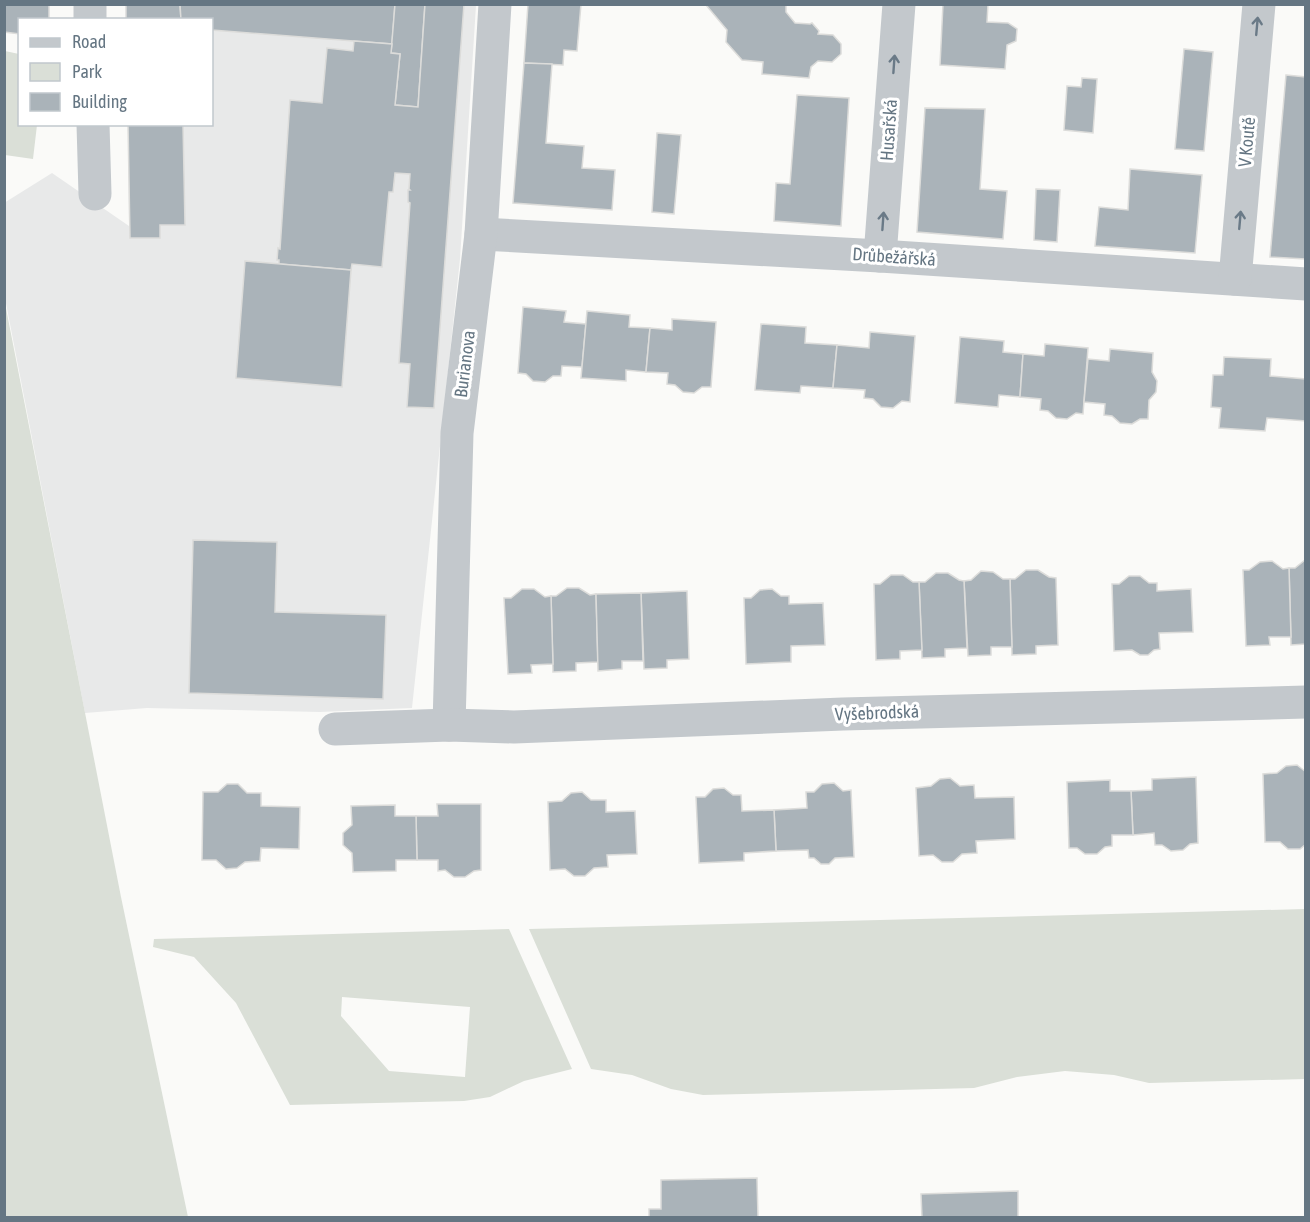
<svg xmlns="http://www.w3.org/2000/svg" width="1310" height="1222" font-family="'Asap Condensed',sans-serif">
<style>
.built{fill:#e8e9e9}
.green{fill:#dadfd7;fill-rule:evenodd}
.building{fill:#aab3b9;stroke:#dcdcda;stroke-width:1.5}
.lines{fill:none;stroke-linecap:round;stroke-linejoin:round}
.street{stroke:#c3c8cc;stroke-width:33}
.oneway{stroke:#6a7a87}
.labels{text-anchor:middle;stroke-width:6;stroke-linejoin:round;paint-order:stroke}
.street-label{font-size:18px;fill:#657683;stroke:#fff}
</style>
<rect width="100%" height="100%" fill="#fafaf8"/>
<polygon class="built" points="126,5 476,5 460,259 412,708 320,712 147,708 85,713 5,298 4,203 52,173 129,226 128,125 212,124 212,20 126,19"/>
<g class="green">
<polygon points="5,51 19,54 20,124 37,125 33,159 5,155"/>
<polygon points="4,298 121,897 188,1217 5,1217"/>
<polygon points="1305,909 1305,1079 1149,1083 1114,1075 1065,1071 1017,1077 974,1088 703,1095 671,1089 632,1075 591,1069 529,929"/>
<path d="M 509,929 L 572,1069 L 524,1081 L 490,1097 L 464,1101 L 290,1105 L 236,1003 L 194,957 L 153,947 L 154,939 ZM 342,997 L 470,1007 L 465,1077 L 389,1071 L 341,1016 Z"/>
</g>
<g class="building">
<polygon points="4,4 49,4 49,20 20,20 20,34 4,32"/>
<polygon points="126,4 180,4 181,20 126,20"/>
<polygon points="180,4 395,4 392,44 212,30 212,20 181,20"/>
<polygon points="395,4 425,4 418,107 395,105 400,54 391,53"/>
<polygon points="425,4 464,4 434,408 407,407 410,364 399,363 410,203 408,202 408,190 410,190 409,189 410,174 395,173 393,192 389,192 382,267 352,264 351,270 279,264 279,260 277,260 278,248 280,249 290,100 322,103 327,48 353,51 354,41 392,44 391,53 400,54 395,105 418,107"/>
<polygon points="528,4 581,4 577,51 564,50 563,65 524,63"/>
<polygon points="786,4 786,12 795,23 810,24 812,23 819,31 818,34 833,35 841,44 841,54 832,62 818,61 811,67 809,78 762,74 763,62 742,60 726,42 727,30 706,5"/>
<polygon points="943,4 988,4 987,22 1008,23 1017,29 1016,41 1007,45 1005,69 940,65"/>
<polygon points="1184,49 1213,52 1204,151 1175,149"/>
<polygon points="524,63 552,64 546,143 584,146 582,168 615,170 612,210 513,203"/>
<polygon points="1286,75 1306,77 1306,259 1270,257"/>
<polygon points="1082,78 1097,79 1093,133 1064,130 1067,86 1081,87"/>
<polygon points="797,95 849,98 841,226 774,221 776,183 790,184"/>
<polygon points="925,108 985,109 980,189 1007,191 1003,239 917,232"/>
<polygon points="128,124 183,124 185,225 160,225 160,238 130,238"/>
<polygon points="657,133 681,135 674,214 652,212"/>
<polygon points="1130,169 1202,175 1195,253 1095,246 1099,207 1128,210"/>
<polygon points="1036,189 1060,190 1057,242 1034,240"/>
<polygon points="245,261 351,270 342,387 236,378"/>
<polygon points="523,307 566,311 564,322 586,324 582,367 562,366 561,376 553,376 545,382 533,381 526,374 518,373"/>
<polygon points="587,311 630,315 629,327 650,328 646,372 626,370 626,381 581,378"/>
<polygon points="672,319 716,322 711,387 702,387 694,393 683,392 675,385 667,384 668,373 646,372 650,328 672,330"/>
<polygon points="761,324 806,327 805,343 837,345 833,388 801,386 800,393 755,390"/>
<polygon points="870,332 915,336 910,402 902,401 893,408 881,407 873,399 864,398 865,390 833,388 837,345 869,348"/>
<polygon points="960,337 1004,341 1003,352 1023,354 1020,397 999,395 998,407 955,403"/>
<polygon points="1045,344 1088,348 1083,414 1076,413 1067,419 1056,418 1048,411 1040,410 1041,399 1020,397 1023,354 1044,356"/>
<polygon points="1110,349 1153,353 1152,372 1157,381 1156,392 1149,400 1148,419 1140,419 1132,424 1120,423 1112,416 1104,415 1105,404 1084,402 1088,359 1109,361"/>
<polygon points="1224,357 1271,359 1270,376 1306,379 1306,421 1267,418 1265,431 1219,428 1221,408 1211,407 1213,375 1223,375"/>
<polygon points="193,540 277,542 275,612 386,615 383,699 189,693"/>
<polygon points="1305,560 1306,644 1291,645 1289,568 1295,568"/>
<polygon points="1272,561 1283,569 1289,568 1291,637 1269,637 1270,645 1246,646 1243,570 1249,570 1260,562"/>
<polygon points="1026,570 1038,570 1049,577 1056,578 1058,645 1036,646 1036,654 1012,655 1010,579 1015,579"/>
<polygon points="981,571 993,572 1003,579 1010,579 1012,647 991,647 991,655 968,656 964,581 971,580"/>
<polygon points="936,573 948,573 959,580 964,581 967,648 945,649 945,657 922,658 919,582 925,582"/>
<polygon points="891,575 903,575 913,582 919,582 922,650 900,651 900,659 876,660 874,584 880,584"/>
<polygon points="1129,576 1140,576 1149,583 1157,583 1157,591 1191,589 1193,632 1159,633 1160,649 1154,650 1148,655 1140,655 1132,650 1114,651 1112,584 1119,584"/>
<polygon points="567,588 579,588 590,595 596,594 598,662 576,663 576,671 553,672 551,596 556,596"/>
<polygon points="522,589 534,589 545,597 551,596 553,664 531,665 532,673 508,674 504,598 511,598"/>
<polygon points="772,589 781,596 789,596 789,604 823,603 825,645 791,646 791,662 746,664 744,598 751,598 760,590"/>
<polygon points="687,591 689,659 667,660 667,668 644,669 641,593"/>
<polygon points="641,593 643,661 622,661 622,669 598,671 596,594"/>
<polygon points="1297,765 1306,772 1306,844 1300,849 1288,849 1280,842 1265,842 1263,774 1277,773 1286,766"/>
<polygon points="1196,777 1198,843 1190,844 1183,850 1171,851 1162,845 1155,845 1154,833 1133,835 1131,791 1152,790 1152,779"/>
<polygon points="950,778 960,786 974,785 975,798 1014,797 1015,839 976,841 977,853 962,854 953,862 942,862 933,855 919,856 916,788 931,786 940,779"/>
<polygon points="1110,780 1110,791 1131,791 1133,835 1112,835 1112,846 1105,847 1097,854 1085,854 1077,848 1069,848 1067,782"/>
<polygon points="834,783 843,791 851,790 854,857 835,858 829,864 821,864 814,858 809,858 808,850 776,851 774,810 807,808 806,792 814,792 822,784"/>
<polygon points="227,784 238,784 247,793 261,793 261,806 300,807 299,849 261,848 260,861 245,862 237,868 226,869 216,860 202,860 203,792 218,792"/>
<polygon points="724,788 733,795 741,795 742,811 774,810 776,851 744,853 744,861 699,863 696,797 705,797 713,789"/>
<polygon points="582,792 591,800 606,800 606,812 635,811 637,854 607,855 608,867 594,868 585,876 574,876 565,869 550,870 548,802 562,801 571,793"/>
<polygon points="437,804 481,804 481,870 474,871 465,877 454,877 445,870 438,871 438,860 417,860 416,816 438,816"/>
<polygon points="395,805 395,816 416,816 417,860 396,860 396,871 353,872 352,853 343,845 343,833 352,825 351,806"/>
<polygon points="757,1178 758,1218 649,1218 649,1209 661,1209 661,1180"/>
<polygon points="1018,1191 1018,1218 922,1218 921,1194"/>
</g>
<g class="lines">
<g class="street">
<polyline points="90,4 90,20"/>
<polyline points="93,124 95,194"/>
<polyline points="481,234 880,256 1306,284"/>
<polyline points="880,256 899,4"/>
<polyline points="1235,279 1259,4"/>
<polyline points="449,725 457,433 481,234 495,4"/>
<polyline points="335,729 449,725 514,727 843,714 1306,702"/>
</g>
</g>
<defs><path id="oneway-shaft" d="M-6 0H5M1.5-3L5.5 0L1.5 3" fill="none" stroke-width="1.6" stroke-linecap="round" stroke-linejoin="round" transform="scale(1.5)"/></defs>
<g class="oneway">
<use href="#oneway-shaft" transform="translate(1257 26) rotate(-85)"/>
<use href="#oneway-shaft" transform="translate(894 64) rotate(-86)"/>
<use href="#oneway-shaft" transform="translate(1240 220) rotate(-85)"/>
<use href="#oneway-shaft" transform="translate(883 221) rotate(-86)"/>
</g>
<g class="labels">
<g class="street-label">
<text transform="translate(889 130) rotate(-86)" y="6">Husařská</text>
<text transform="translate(1247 142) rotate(-85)" y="6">V Koutě</text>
<text transform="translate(894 257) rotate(4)" y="6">Drůbežářská</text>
<text transform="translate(465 364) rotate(-83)" y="6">Burianova</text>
<text transform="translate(877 713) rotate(-2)" y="6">Vyšebrodská</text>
</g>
</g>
<rect width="1310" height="1222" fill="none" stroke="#657683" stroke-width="12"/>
<rect x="18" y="18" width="195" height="108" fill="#ffffff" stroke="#c1c8cd" stroke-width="1.5"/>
<rect x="30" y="38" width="30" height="9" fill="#c3c8cc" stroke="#c1c8cd" stroke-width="1.5"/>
<text x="72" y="48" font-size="18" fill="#657683">Road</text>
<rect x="30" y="63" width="30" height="18" fill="#dadfd7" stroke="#c1c8cd" stroke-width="1.5"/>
<text x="72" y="78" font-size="18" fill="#657683">Park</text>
<rect x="30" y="93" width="30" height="18" fill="#aab3b9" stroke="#c1c8cd" stroke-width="1.5"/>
<text x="72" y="108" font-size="18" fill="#657683">Building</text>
</svg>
